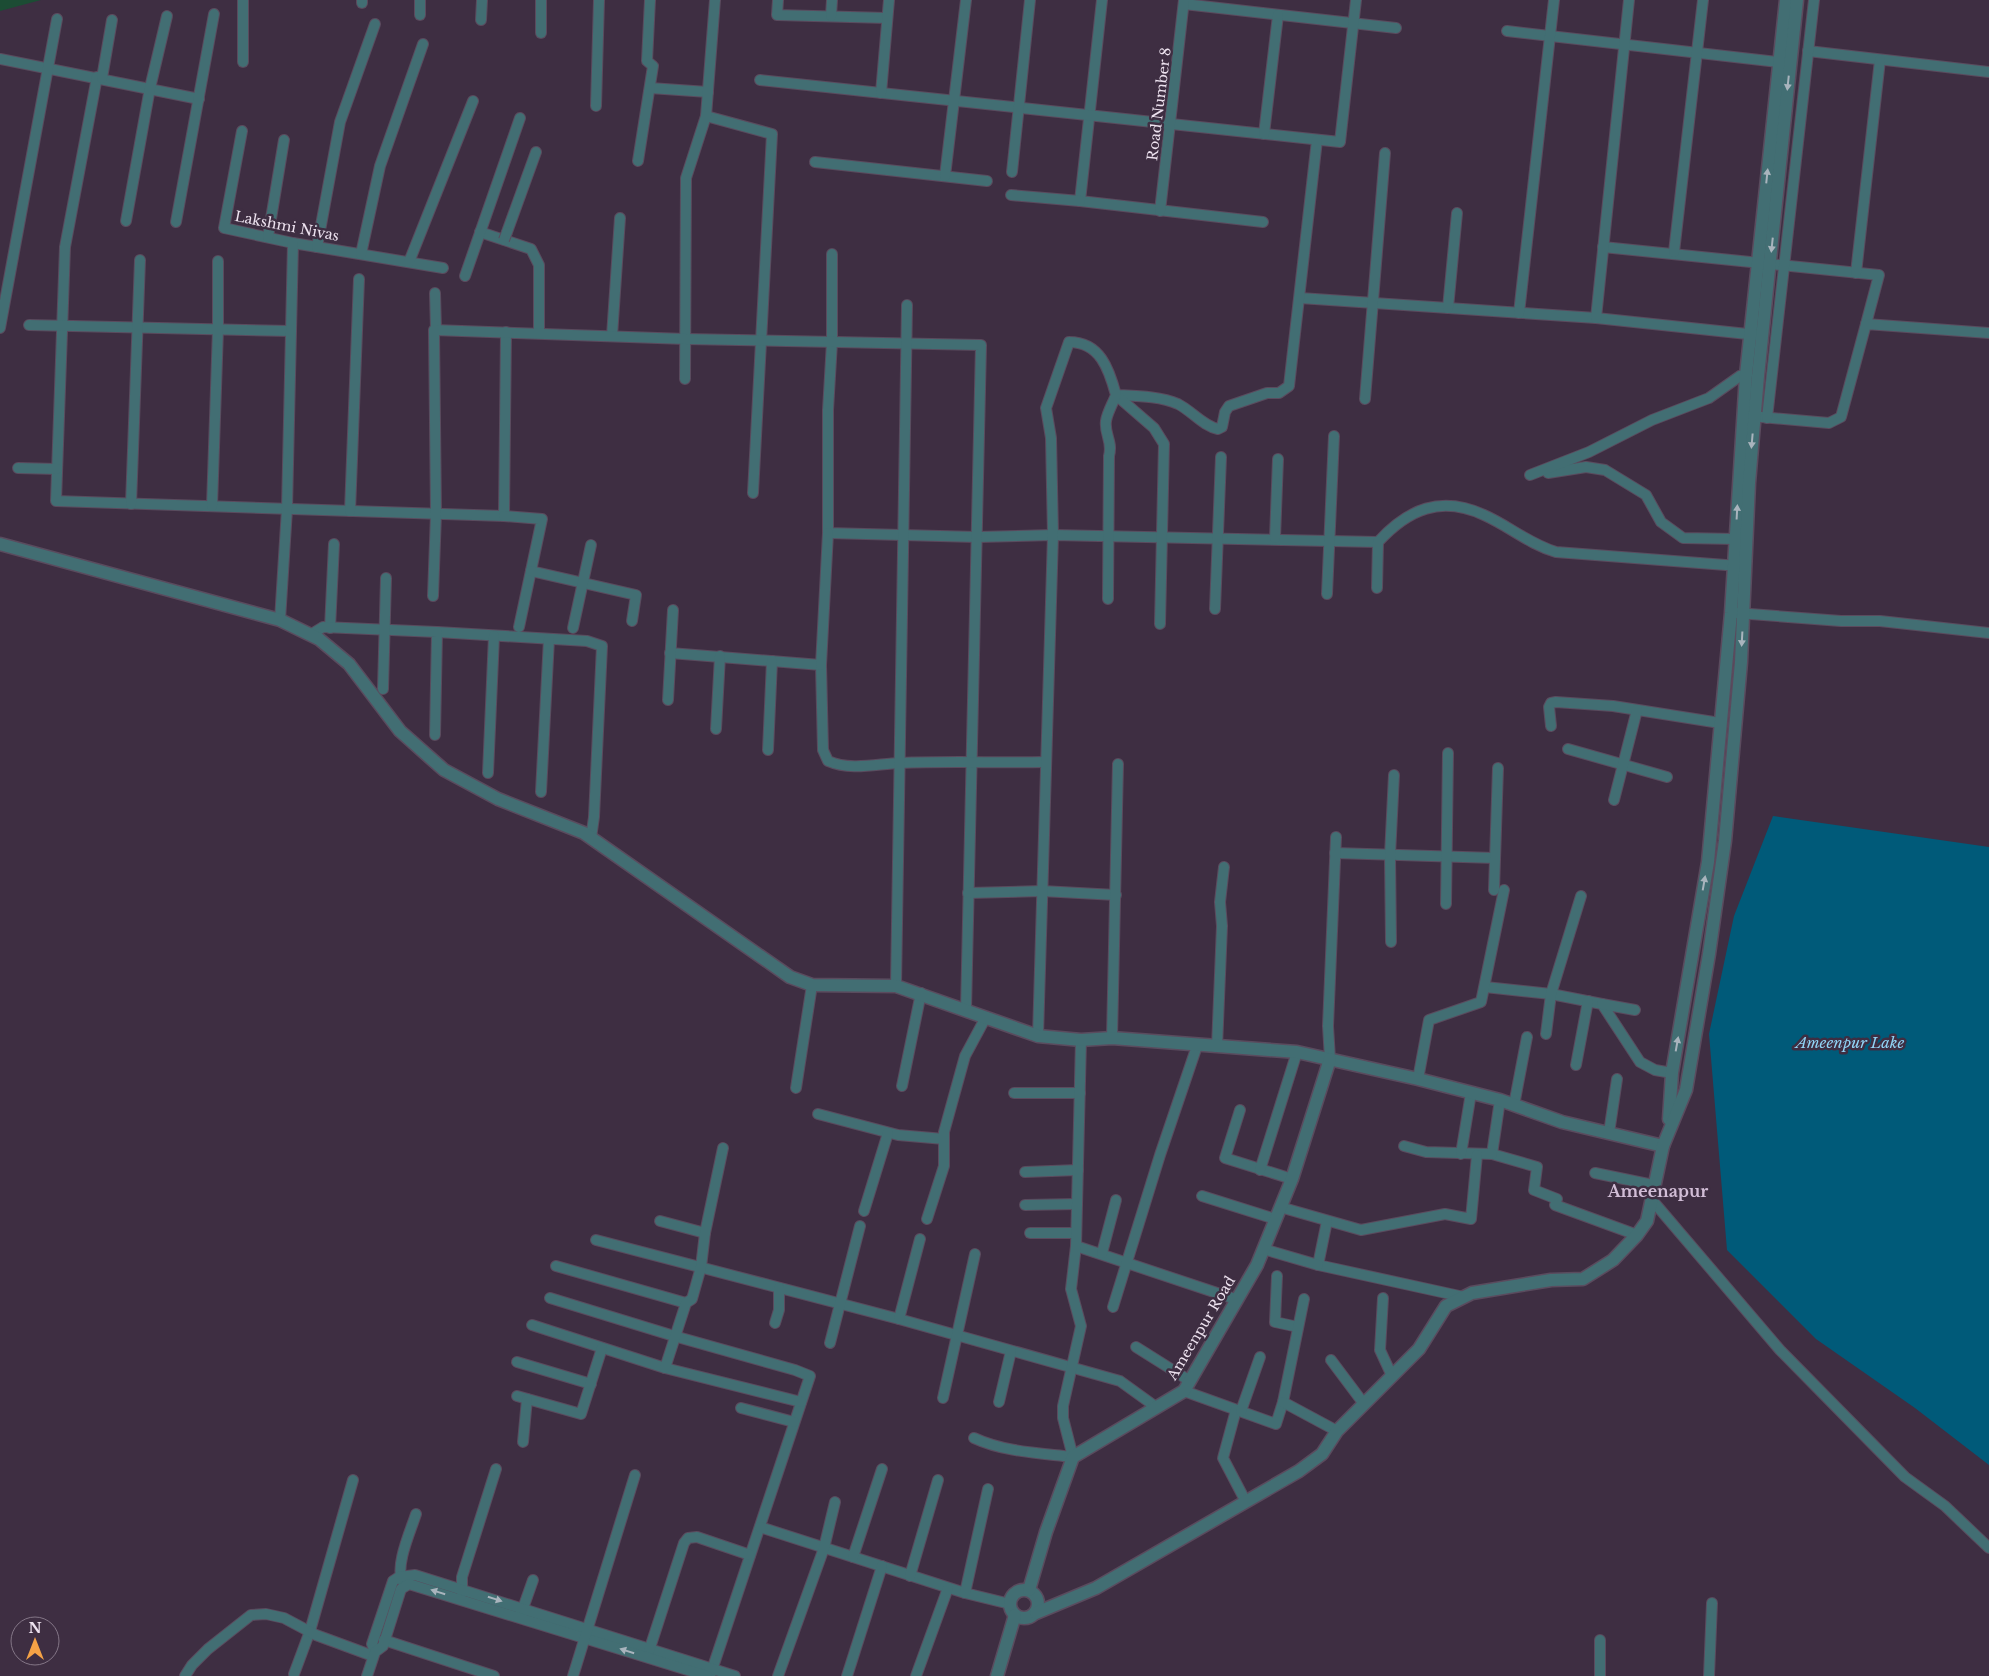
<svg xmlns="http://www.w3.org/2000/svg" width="1989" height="1676" font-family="'Libre Baskerville',serif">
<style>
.green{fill:#1c4c34}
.water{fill:#005a79}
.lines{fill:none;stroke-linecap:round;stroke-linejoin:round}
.minor-casing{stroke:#5a4b5e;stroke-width:12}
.tertiary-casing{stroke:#5a4b5e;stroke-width:15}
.minor{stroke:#426e73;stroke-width:10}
.tertiary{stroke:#426e73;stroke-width:12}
.minor-bridge-casing{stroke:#5a4b5e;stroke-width:12;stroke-linecap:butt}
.minor-bridge{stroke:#426e73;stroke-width:10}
.oneway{fill:#a9b4bd}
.labels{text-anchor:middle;stroke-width:5;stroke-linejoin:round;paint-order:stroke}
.street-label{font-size:14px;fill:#ede2ef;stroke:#3e2e42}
.water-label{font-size:15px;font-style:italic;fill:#90d4f6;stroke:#3e2e42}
.quarter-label{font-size:16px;font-weight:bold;fill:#d1bdd6;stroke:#3e2e42}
</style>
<rect width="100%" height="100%" fill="#3e2e42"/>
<polygon class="green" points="0,0 41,0 0,11"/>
<polygon class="water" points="1773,816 1989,847 1989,1465 1915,1408 1816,1339 1727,1250 1709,1034 1734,916"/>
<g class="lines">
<defs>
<g id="minor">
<polyline points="243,0 243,62"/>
<polyline points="362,0 362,3"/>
<polyline points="778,0 777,15 887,18"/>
<polyline points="1102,0 1080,201 1263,222"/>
<polyline points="1184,4 1396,28"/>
<polyline points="420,15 420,0"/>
<polyline points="831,16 832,0"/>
<polyline points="481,20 482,0"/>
<polyline points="1507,31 1787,63"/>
<polyline points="541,33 541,0"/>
<polyline points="1808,51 1989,72"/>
<polyline points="0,59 199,99"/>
<polyline points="97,77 65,247 56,501 504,516 506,332"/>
<polyline points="102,78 112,20"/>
<polyline points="760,80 1340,142 1356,0"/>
<polyline points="650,88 708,92"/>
<polyline points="881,93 889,0"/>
<polyline points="596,106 599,0"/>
<polyline points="706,116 772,134 753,493"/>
<polyline points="242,131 224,228 293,243 443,268"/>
<polyline points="1264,134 1278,15"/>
<polyline points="638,161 653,66 647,61 650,0"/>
<polyline points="815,162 987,181"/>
<polyline points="1012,172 1030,0"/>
<polyline points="945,176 966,0"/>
<polyline points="1011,195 1080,201"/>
<polyline points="1160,211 1184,0"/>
<polyline points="126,221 150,88 167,16"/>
<polyline points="176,222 214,14"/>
<polyline points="480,232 531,249 539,265 539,333"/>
<polyline points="507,232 536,152"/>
<polyline points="268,237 284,140"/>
<polyline points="317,247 340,122 375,24"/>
<polyline points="1603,247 1879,275 1866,324"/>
<polyline points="1674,252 1703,0"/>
<polyline points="361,254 380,166 423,44"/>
<polyline points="832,254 832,342 828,410 828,533 977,537 1053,535 1378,542"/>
<polyline points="409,262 473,101"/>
<polyline points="1856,273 1880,60"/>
<polyline points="465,276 520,118"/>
<polyline points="435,293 436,330"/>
<polyline points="1300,298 1596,318 1757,335"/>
<polyline points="1448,308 1457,213"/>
<polyline points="1519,313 1554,0"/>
<polyline points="1596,318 1629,0"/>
<polyline points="29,325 291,331"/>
<polyline points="0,328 57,19"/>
<polyline points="612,336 620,218"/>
<polyline points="685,379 686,178 706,116 715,0"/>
<path d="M 1116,395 C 1136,396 1160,396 1178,404 C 1192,411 1203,426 1218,429 L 1222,427 L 1225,412 L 1229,406 L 1267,393 L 1279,393 L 1289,386 L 1317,140"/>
<polyline points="1116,395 1154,428 1164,444 1160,624"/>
<polyline points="1365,399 1385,153"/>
<polyline points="1761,417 1829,423 1841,417 1866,324 1989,333"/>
<polyline points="1767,418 1814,0"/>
<polyline points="18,468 57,469"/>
<polyline points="1548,473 1586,467 1605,470 1646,495 1661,522 1683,538 1736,539"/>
<polyline points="1530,475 1589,452 1652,420 1709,398 1740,376 1746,375"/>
<polyline points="131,504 140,260"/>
<polyline points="212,506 218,329 218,261"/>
<polyline points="350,511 359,279"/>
<polyline points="504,516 542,519 519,627"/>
<polyline points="1275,538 1278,459"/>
<polyline points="531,571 636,595 632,621"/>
<path d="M 1377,588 L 1378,542 C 1408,509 1441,495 1484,515 C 1509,526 1529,544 1556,552 L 1739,566"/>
<polyline points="1327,594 1334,436"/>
<polyline points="433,596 436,514 434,330 686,339 981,345 966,1010"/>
<polyline points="1215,609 1221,457"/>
<polyline points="1737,613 1841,621 1880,621 1989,633"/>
<polyline points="280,620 287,509 293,243"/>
<polyline points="330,628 334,544"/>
<polyline points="573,628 591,545"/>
<polyline points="437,632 587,641 602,646 594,817 591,838"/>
<polyline points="310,635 323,627 437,632 435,735"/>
<path d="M 670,653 L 821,665 L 823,750 L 828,761 C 851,771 876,764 900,763 C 948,761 997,763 1046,762"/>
<polyline points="821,665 828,533"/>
<polyline points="383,689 386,578"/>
<polyline points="668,700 673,610"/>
<polyline points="1551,726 1549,707 1551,703 1556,702 1613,706 1720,723"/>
<polyline points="716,729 720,656"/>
<polyline points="1568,749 1667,777"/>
<polyline points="768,750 772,661"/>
<polyline points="488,773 494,636"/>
<polyline points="541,792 549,639"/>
<polyline points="1614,800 1637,710"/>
<polyline points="1335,853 1495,858"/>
<polyline points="1494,890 1498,768"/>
<polyline points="968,893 1042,891 1116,895"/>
<polyline points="1446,904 1448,753"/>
<polyline points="1391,942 1390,855 1394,775"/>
<polyline points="896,986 907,305"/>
<polyline points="1485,987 1551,994 1602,1004 1640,1062 1655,1070 1672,1073"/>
<polyline points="1602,1004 1635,1010"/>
<polyline points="1546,1034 1551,994 1581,896"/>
<path d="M 1038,1036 L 1053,535 L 1051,438 L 1046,408 L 1069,342 C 1100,342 1109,369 1116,395 C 1113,403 1107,413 1106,421 C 1104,434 1113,441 1109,456 L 1108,599"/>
<polyline points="1112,1038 1118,764"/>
<polyline points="1217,1047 1222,926 1220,902 1224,867"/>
<polyline points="1330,1059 1328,1026 1336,837"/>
<polyline points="1576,1065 1588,1001"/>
<polyline points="1418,1079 1429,1020 1481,1002 1504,890"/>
<polyline points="902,1086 921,993"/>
<polyline points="796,1088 812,985"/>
<polyline points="1014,1093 1080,1093"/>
<polyline points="1500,1100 1492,1154 1537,1167 1534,1190 1557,1199 1555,1205 1637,1235"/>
<polyline points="1514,1105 1527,1037"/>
<polyline points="1240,1110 1225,1158 1292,1179"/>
<polyline points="818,1114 898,1135 944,1139"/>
<polyline points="1609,1133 1617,1079"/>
<polyline points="1404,1146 1426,1152 1492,1154"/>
<polyline points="1461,1154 1471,1093"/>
<polyline points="1260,1170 1297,1052"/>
<polyline points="1025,1172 1078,1170"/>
<polyline points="1595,1173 1653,1185"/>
<polyline points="1202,1196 1275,1219"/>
<polyline points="1652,1200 1780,1350 1905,1477 1945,1506 1989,1548"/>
<polyline points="1025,1205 1077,1204"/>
<polyline points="1280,1207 1361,1230 1445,1214 1471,1219 1477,1155"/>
<polyline points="864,1211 888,1133"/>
<polyline points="927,1219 944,1166 944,1132 965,1056 986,1017"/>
<polyline points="660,1221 705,1233"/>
<polyline points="1327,1221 1318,1265 1464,1297"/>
<polyline points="1030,1233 1076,1233"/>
<polyline points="596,1240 899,1319 1120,1381 1156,1407"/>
<polyline points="1076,1246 1235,1299"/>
<polyline points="1263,1249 1318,1265"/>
<polyline points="1102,1253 1116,1200"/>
<polyline points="556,1266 686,1303"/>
<polyline points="1277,1276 1275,1322 1298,1327"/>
<polyline points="550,1298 674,1336 795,1370 810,1376 710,1676"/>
<polyline points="1383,1298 1380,1350 1392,1376"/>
<polyline points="1113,1307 1160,1155 1197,1046"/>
<polyline points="899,1319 920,1239"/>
<polyline points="775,1323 779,1310 779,1288"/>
<polyline points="532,1325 665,1368 801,1402"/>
<polyline points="830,1343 860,1226"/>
<polyline points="1136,1347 1190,1381"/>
<polyline points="1331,1360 1364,1404"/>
<polyline points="517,1362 591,1384"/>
<polyline points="665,1368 686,1303 692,1299 701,1267 705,1233 723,1148"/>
<polyline points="1184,1391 1276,1424 1283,1402 1304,1299"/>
<polyline points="517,1396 581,1414 602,1348"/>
<polyline points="943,1398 975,1254"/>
<polyline points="999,1402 1011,1351"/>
<polyline points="1283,1402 1337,1431"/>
<polyline points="741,1408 794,1422"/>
<polyline points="1236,1410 1223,1458 1246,1502"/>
<polyline points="1241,1411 1260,1357"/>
<path d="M 974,1438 C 1004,1452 1039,1453 1073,1457 L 1063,1418 L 1063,1406 L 1081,1326 L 1071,1289 L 1076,1246 L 1081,1040"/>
<polyline points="523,1442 527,1399"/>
<polyline points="760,1527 965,1593 1010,1604"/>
<polyline points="853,1557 882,1469"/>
<polyline points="910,1576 938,1480"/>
<path d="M 403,1582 C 394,1567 411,1530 416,1514"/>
<polyline points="462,1593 462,1577 496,1469"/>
<polyline points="965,1593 988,1489"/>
<polyline points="521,1614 533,1580"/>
<polyline points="384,1640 494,1676"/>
<polyline points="375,1652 372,1644 393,1581 399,1577 415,1575 735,1676"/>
<polyline points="648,1654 684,1543 688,1538 697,1537 750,1555"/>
<polyline points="294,1674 310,1631 353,1480"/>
<polyline points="185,1676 192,1665 208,1649 251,1615 266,1614 284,1618 316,1635 373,1656"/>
<polyline points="367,1676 375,1652 383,1646 401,1589 409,1584 707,1676"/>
<polyline points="573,1676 635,1475"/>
<polyline points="778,1676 824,1548 835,1502"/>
<polyline points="847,1676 882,1566"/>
<polyline points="916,1676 948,1588"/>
<polyline points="1600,1676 1600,1640"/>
<polyline points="1709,1676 1712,1603"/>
</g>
<g id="tertiary">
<polyline points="0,544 280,620 319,639 349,664 400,731 444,770 498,799 584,833 790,977 812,985 896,986 1038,1036 1081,1040 1112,1038 1297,1052 1418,1079 1500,1100 1562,1122 1663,1146"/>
<polyline points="1669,1119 1672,1073 1708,862 1731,613 1746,375 1786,0"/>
<circle cx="1024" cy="1604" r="14"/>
<polyline points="1029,1590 1046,1532 1073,1457 1184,1391 1257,1265 1292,1179 1330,1059"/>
<polyline points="1036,1613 1096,1588 1299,1471 1322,1454 1337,1431 1419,1349 1446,1306 1472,1293 1551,1280 1583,1279 1613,1260 1637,1235 1647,1221 1663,1146 1686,1090 1709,954 1725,841 1741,662 1749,483 1758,376 1797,0"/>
<polyline points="997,1676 1015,1615"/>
</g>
</defs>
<use href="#minor" class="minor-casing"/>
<use href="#tertiary" class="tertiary-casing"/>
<use href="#minor" class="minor"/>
<use href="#tertiary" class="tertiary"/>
<defs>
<polyline id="minor-bridge" points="504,240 507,232"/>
</defs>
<use href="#minor-bridge" class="minor-bridge-casing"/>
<use href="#minor-bridge" class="minor-bridge"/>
</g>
<defs><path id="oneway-solid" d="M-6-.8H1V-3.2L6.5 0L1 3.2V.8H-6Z" transform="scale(1.25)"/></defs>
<g class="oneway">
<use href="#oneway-solid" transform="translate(1788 83) rotate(96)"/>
<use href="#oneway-solid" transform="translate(1767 176) rotate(-84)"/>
<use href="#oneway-solid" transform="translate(1772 245) rotate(96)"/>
<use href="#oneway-solid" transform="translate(1752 441) rotate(95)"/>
<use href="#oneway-solid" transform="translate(1737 512) rotate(-87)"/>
<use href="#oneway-solid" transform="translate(1742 639) rotate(93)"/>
<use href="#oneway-solid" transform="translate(1704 883) rotate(-80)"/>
<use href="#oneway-solid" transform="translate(1677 1044) rotate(-80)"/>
<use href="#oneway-solid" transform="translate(438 1592) rotate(-163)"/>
<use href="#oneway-solid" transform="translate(495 1599) rotate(18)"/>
<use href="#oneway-solid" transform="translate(627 1651) rotate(-162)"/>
</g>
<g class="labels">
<g class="street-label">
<text transform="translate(1159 104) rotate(-83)" y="5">Road Number 8</text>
<text transform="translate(287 226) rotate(11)" y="5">Lakshmi Nivas</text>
<text transform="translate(1201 1328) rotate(-59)" y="5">Ameenpur Road</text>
</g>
<g class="water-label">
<text x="1850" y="1048">Ameenpur Lake</text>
</g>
<g class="quarter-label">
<text x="1658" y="1197">Ameenapur</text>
</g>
</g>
<g transform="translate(35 1641)"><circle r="24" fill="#3e2e42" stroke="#847687"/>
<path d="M0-4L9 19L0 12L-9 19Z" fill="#f5a246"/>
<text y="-8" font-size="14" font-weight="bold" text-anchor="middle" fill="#ede2ef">N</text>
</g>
</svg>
